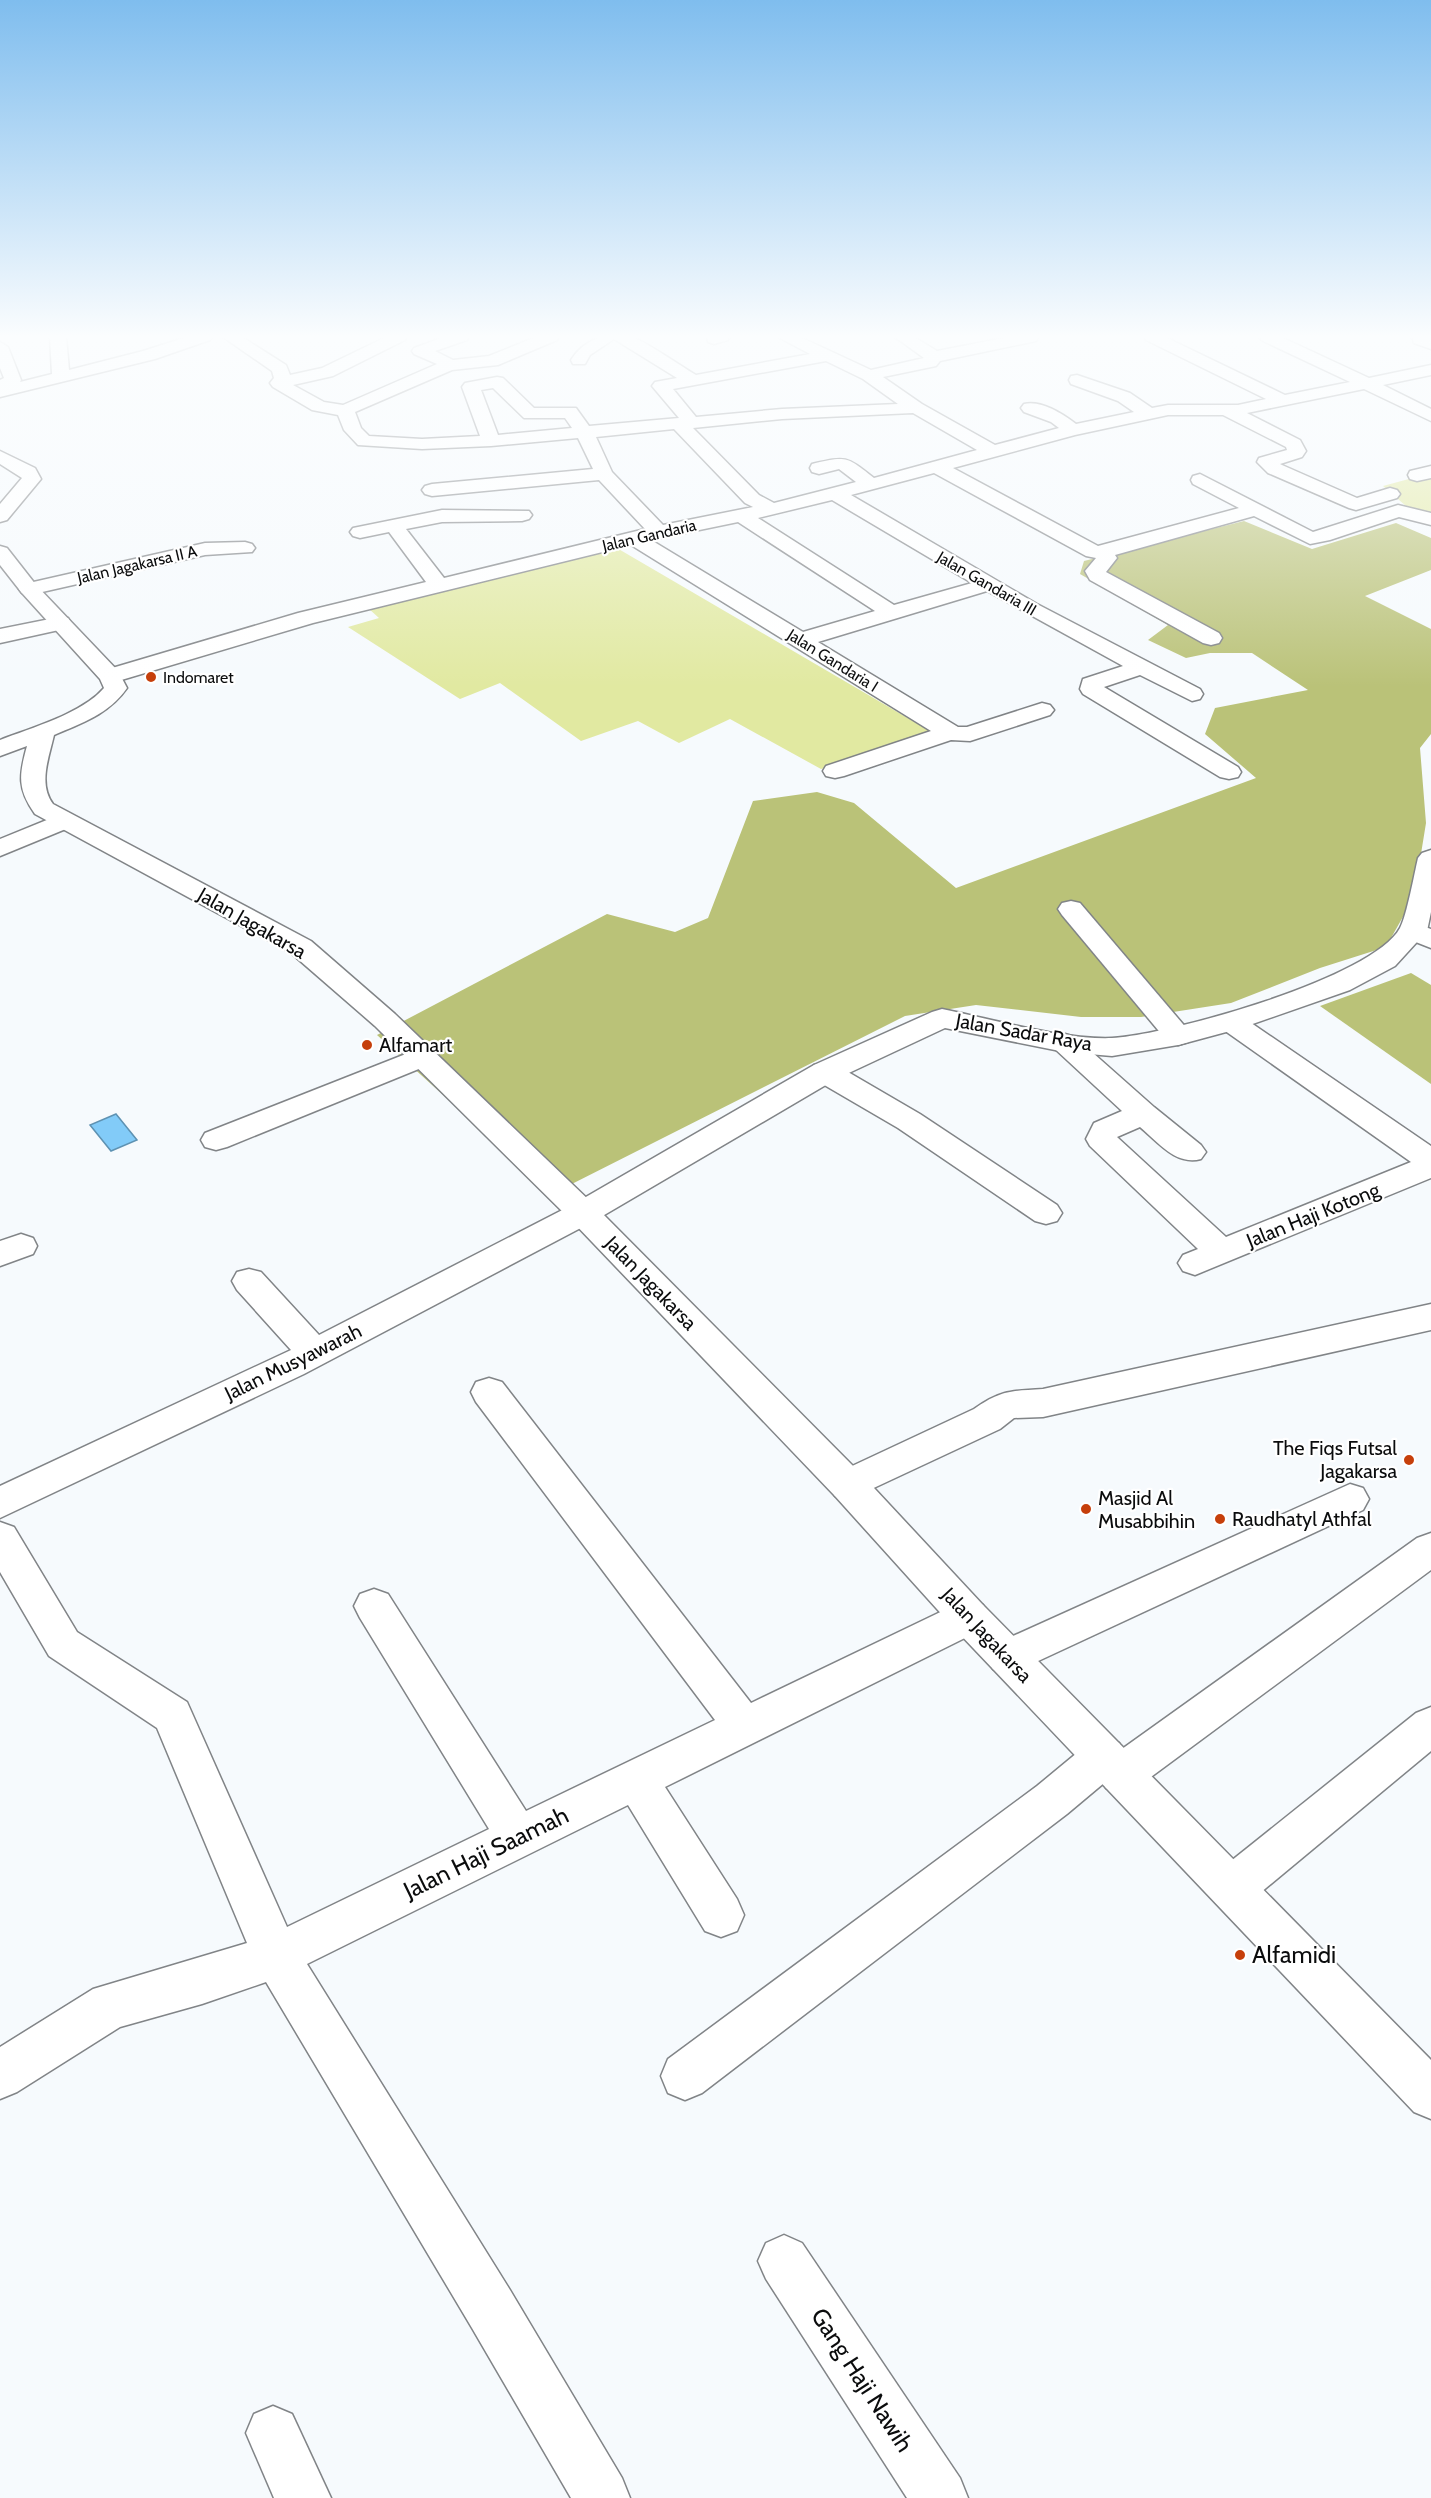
<svg xmlns="http://www.w3.org/2000/svg" width="1431" height="2498" font-family="Cabin,sans-serif">
<style>
.green{fill:#e1e9a1}
.forest{fill:#bac278}
.water{fill:#82cbf8;stroke:#5e92b2;stroke-width:1.5}
.lines{fill:none;stroke-linecap:round;stroke-linejoin:round}
.minor-casing{stroke:#818487;stroke-width:3}
.tertiary-casing{stroke:#818487;stroke-width:3}
.secondary-casing{stroke:#818487;stroke-width:3}
.minor{fill:#fff;fill-rule:evenodd}
.tertiary{fill:#fff;fill-rule:evenodd}
.secondary{fill:#fff;fill-rule:evenodd}
.poi-dot{fill:#c63f0b;stroke:#fff;stroke-width:2}
.labels{text-anchor:middle;stroke-width:4.5;stroke-linejoin:round;paint-order:stroke}
.far-street-label{font-size:16px;fill:#0b0c0d;stroke:#fff}
.far-poi-label{font-size:16px;fill:#0b0c0d;stroke:#fff;text-anchor:start}
.street-label{font-size:20px;fill:#0b0c0d;stroke:#fff}
.poi-label{font-size:20px;fill:#0b0c0d;stroke:#fff;text-anchor:start}
.near-street-label{font-size:24px;fill:#0b0c0d;stroke:#fff}
.near-poi-label{font-size:24px;fill:#0b0c0d;stroke:#fff;text-anchor:start}
</style>
<rect width="100%" height="100%" fill="#f6fafd"/>
<g class="green">
<polygon points="1431,473 1431,522 1414,513 1383,486"/>
<polygon points="610,544 935,734 821,769 730,719 679,743 638,721 581,741 500,683 460,699 348,627 379,618 368,608"/>
</g>
<g class="forest">
<polygon points="1244,521 1312,549 1396,523 1431,538 1431,570 1365,596 1431,629 1431,734 1420,748 1426,823 1414,897 1386,947 1320,968 1231,1003 1141,1017 1081,1017 976,1005 905,1016 552,1194 377,1035 607,914 675,932 708,918 753,801 817,792 854,803 956,888 1256,778 1205,734 1215,708 1308,690 1252,653 1210,653 1186,658 1148,640 1168,625 1080,574 1084,561"/>
<polygon points="1411,973 1431,985 1431,1084 1320,1006"/>
</g>
<polygon class="water" points="116,1114 137,1140 111,1151 90,1125"/>
<g class="lines">
<defs>
<g id="minor">
<polygon points="50,337 66,337 69,370 143,351 187,337 212,337 210,340 155,359 0,397 0,380 4,378 0,368 0,342 8,347 21,380 20,382 52,374"/>
<path d="M 223,337 L 242,337 L 286,365 L 290,375 L 322,368 L 386,337 L 407,337 L 405,340 L 333,376 L 293,385 L 324,402 L 343,405 L 437,364 L 414,354 L 412,351 L 414,348 L 444,337 L 469,337 L 467,340 L 435,351 L 453,360 L 489,356 L 536,337 L 559,337 L 557,340 L 498,365 L 452,370 L 355,412 L 361,428 L 369,436 L 422,439 L 480,436 L 462,387 L 465,383 L 497,377 L 503,378 L 534,408 L 576,408 L 589,426 L 679,418 L 652,386 L 655,382 L 677,378 L 614,339 L 590,355 L 585,364 L 573,364 L 571,360 C 584,339 607,332 631,337 C 644,340 682,367 696,375 L 810,354 L 778,337 L 800,337 L 871,370 L 924,358 L 895,337 L 914,337 L 937,351 L 1009,337 L 1038,337 L 1036,341 L 940,361 L 936,366 L 883,377 L 922,404 L 995,445 L 1059,428 L 1051,422 L 1024,412 L 1021,408 L 1024,404 C 1041,400 1063,414 1076,424 L 1134,412 L 1118,401 L 1071,384 L 1069,380 L 1071,376 L 1077,375 L 1130,393 L 1152,408 L 1168,405 L 1238,405 L 1266,399 L 1146,340 L 1144,337 L 1165,337 L 1285,395 L 1350,382 L 1261,340 L 1259,337 L 1281,337 L 1369,378 L 1431,365 L 1431,375 L 1383,385 L 1431,409 L 1431,421 L 1364,389 L 1247,413 L 1300,440 L 1306,451 L 1302,457 L 1280,464 L 1282,465 L 1357,498 L 1390,488 L 1397,490 L 1400,494 L 1397,498 L 1356,510 L 1349,508 L 1268,473 L 1257,462 L 1259,458 L 1287,450 L 1286,447 L 1223,415 L 1168,415 L 1075,435 L 953,468 L 1098,546 L 1239,508 L 1193,484 L 1191,480 L 1193,476 L 1200,474 L 1313,532 L 1398,505 L 1431,513 L 1431,525 L 1399,517 L 1330,540 L 1310,544 L 1254,516 L 1115,555 L 1117,558 L 1106,572 L 1219,633 L 1222,638 L 1219,643 L 1211,645 L 1203,643 L 1090,580 L 1085,571 L 1096,558 L 1086,556 L 934,473 L 851,495 L 1037,604 L 1200,689 L 1203,694 L 1200,699 L 1192,701 L 1140,675 L 1104,687 L 1238,767 L 1241,772 L 1238,777 L 1229,779 L 1220,777 L 1083,694 L 1080,689 L 1083,679 L 1123,666 L 987,591 L 818,642 L 958,727 L 967,727 L 1042,703 L 1050,705 L 1054,710 L 1050,715 L 970,741 L 951,740 L 844,776 L 835,778 L 826,776 L 823,771 L 826,766 L 931,731 L 631,545 L 313,623 L 118,681 L 110,683 L 102,681 L 99,676 L 102,671 L 298,613 L 426,582 L 389,532 L 360,538 L 353,536 L 350,532 L 353,528 L 442,510 L 529,511 L 532,515 L 529,519 L 522,521 L 442,522 L 406,529 L 444,578 L 645,529 L 599,480 L 432,496 L 425,494 L 422,490 L 425,486 L 432,484 L 593,469 L 578,438 L 491,446 L 422,449 L 358,445 L 344,430 L 338,415 L 312,410 L 273,387 L 270,383 L 274,378 L 272,371 ZM 826,361 L 863,379 L 898,404 L 782,409 L 696,417 L 673,389 ZM 493,388 L 524,418 L 565,418 L 572,428 L 498,435 L 481,390 ZM 913,413 L 977,450 L 874,478 C 846,456 847,456 812,464 L 810,468 L 812,472 L 819,474 L 839,469 L 856,482 L 774,503 L 759,495 L 693,428 L 782,419 ZM 674,429 L 745,503 L 753,507 L 663,525 L 612,472 L 596,437 ZM 832,500 L 972,583 L 894,605 L 758,518 ZM 738,522 L 875,611 L 803,632 L 651,540 Z"/>
<polygon points="707,337 730,337 728,340 714,344 708,342"/>
<polygon points="1412,337 1431,338 1431,349 1414,343"/>
<polygon points="1431,466 1431,478 1417,481 1410,479 1408,475 1410,471"/>
<polygon points="245,542 252,544 255,548 252,552 205,555 29,595 22,593 19,589 22,585 29,583 205,543"/>
<polygon points="60,617 68,618 71,623 68,628 0,643 0,629"/>
<polygon points="64,813 73,816 77,821 73,826 0,856 0,839"/>
<polygon points="1071,901 1080,903 1188,1030 1193,1036 1188,1042 1178,1045 1168,1042 1062,915 1058,909 1062,903"/>
<polygon points="1413,923 1431,929 1431,948 1403,937 1399,931 1403,925"/>
<path d="M 1231,1013 L 1241,1016 L 1431,1146 L 1431,1178 L 1195,1275 L 1183,1271 L 1178,1263 L 1183,1255 L 1198,1249 L 1090,1146 L 1086,1139 L 1094,1123 L 1122,1111 L 1055,1049 L 1050,1043 L 1055,1037 L 1065,1034 L 1075,1037 L 1154,1107 L 1201,1145 L 1206,1152 L 1201,1159 C 1176,1166 1158,1142 1140,1127 L 1117,1137 L 1226,1237 L 1411,1162 L 1221,1028 L 1217,1022 L 1221,1016 Z"/>
<polygon points="421,1048 431,1050 436,1057 431,1064 227,1147 216,1150 205,1147 201,1140 205,1133"/>
<polygon points="825,1063 836,1065 920,1114 1057,1205 1062,1213 1057,1221 1046,1224 1035,1221 898,1128 814,1079 810,1072 814,1065"/>
<polygon points="583,1202 594,1205 599,1213 594,1221 304,1374 0,1518 0,1486 291,1350 237,1290 232,1281 237,1272 249,1269 261,1272 319,1335 572,1205"/>
<polygon points="21,1234 33,1238 37,1246 33,1254 0,1266 0,1241"/>
<path d="M 1431,1304 L 1431,1330 L 1043,1417 L 1014,1418 L 1000,1429 L 848,1500 L 835,1496 L 829,1485 L 835,1474 L 974,1409 C 1001,1390 1011,1391 1043,1389 Z"/>
<polygon points="489,1378 502,1382 751,1703 955,1605 969,1600 983,1605 989,1617 983,1629 665,1787 737,1899 744,1915 737,1931 721,1937 705,1931 628,1805 307,1964 510,2290 622,2478 630,2498 571,2498 472,2328 266,1982 202,2004 120,2027 17,2092 0,2099 0,2047 93,1989 247,1943 157,1728 49,1656 0,1572 0,1522 14,1527 77,1632 187,1702 287,1927 489,1829 360,1618 354,1606 360,1594 374,1589 388,1594 526,1811 715,1720 476,1402 471,1392 476,1382"/>
<polygon points="1350,1484 1363,1488 1369,1499 1363,1510 1021,1669 1007,1675 993,1669 987,1657 993,1645"/>
<polygon points="1431,1533 1431,1570 1136,1788 1121,1794 1106,1788 1104,1783 1067,1814 702,2093 685,2100 668,2093 661,2076 668,2059 1037,1786 1089,1743 1104,1738 1119,1743 1122,1749 1417,1538"/>
<polygon points="1431,1707 1431,1751 1248,1903 1232,1909 1216,1903 1210,1888 1216,1873 1416,1713"/>
<polygon points="784,2235 802,2243 960,2478 968,2498 907,2498 766,2279 758,2261 766,2243"/>
<polygon points="273,2406 292,2414 331,2498 274,2498 246,2433 254,2414"/>
</g>
<path id="tertiary" d="M 1431,850 L 1431,912 L 1427,931 L 1395,966 L 1350,990 L 1241,1028 L 1178,1045 L 1112,1056 L 1065,1052 L 945,1028 L 836,1079 L 594,1221 L 583,1224 L 572,1221 L 567,1213 L 572,1205 L 814,1065 L 932,1012 L 942,1009 C 992,1019 1062,1040 1112,1038 C 1169,1035 1373,978 1400,928 C 1407,915 1414,875 1418,858 L 1422,853 Z"/>
<g id="secondary">
<polygon points="0,451 35,468 41,479 7,520 0,522 0,504 22,478 0,464"/>
<path d="M 0,546 L 7,548 L 36,585 L 118,671 L 127,688 C 109,714 82,723 54,735 C 49,757 38,784 53,804 L 311,941 L 395,1014 L 594,1205 L 861,1474 L 983,1605 L 1431,2060 L 1431,2119 L 1414,2112 L 955,1629 L 835,1496 L 572,1221 L 375,1026 L 291,953 L 35,814 C 17,789 19,775 27,746 L 0,756 L 0,740 C 31,728 83,713 104,688 L 100,679 L 22,593 L 0,565 Z"/>
</g>
</defs>
<use href="#minor" class="minor-casing"/>
<use href="#tertiary" class="tertiary-casing"/>
<use href="#secondary" class="secondary-casing"/>
<use href="#minor" class="minor"/>
<use href="#tertiary" class="tertiary"/>
<use href="#secondary" class="secondary"/>
</g>
<linearGradient id="sky" x2="0" y2="1"><stop stop-color="#7fbdee"/><stop offset="0.49" stop-color="#fbfdfe"/><stop offset="1" stop-color="#fbfdfe" stop-opacity="0"/></linearGradient>
<rect width="1431" height="687" fill="url(#sky)"/>
<g class="poi-dot">
<circle cx="151" cy="677" r="6"/>
<circle cx="367" cy="1045" r="6"/>
<circle cx="1409" cy="1460" r="6"/>
<circle cx="1086" cy="1509" r="6"/>
<circle cx="1220" cy="1519" r="6"/>
<circle cx="1240" cy="1955" r="6"/>
</g>
<g class="labels">
<g class="far-street-label">
<text transform="translate(649 535) rotate(-13)" y="6">Jalan Gandaria</text>
<text transform="translate(137 564) rotate(-13)" y="6">Jalan Jagakarsa II A</text>
<text transform="translate(987 583) rotate(30)" y="6">Jalan Gandaria III</text>
<text transform="translate(833 660) rotate(32)" y="6">Jalan Gandaria I</text>
</g>
<g class="far-poi-label">
<text x="163" y="683">Indomaret</text>
</g>
<g class="street-label">
<text transform="translate(252 923) rotate(30)" y="7">Jalan Jagakarsa</text>
<text transform="translate(1024 1032) rotate(10)" y="7">Jalan Sadar Raya</text>
<text transform="translate(1313 1215) rotate(-22)" y="7">Jalan Haji Kotong</text>
<text transform="translate(651 1283) rotate(46)" y="7">Jalan Jagakarsa</text>
<text transform="translate(293 1362) rotate(-26)" y="7">Jalan Musyawarah</text>
<text transform="translate(987 1635) rotate(47)" y="7">Jalan Jagakarsa</text>
</g>
<g class="poi-label">
<text x="379" y="1052">Alfamart</text>
<text x="1397" y="1455" text-anchor="end">The Fiqs Futsal<tspan x="1397" dy="23">Jagakarsa</tspan></text>
<text x="1098" y="1505">Masjid Al<tspan x="1098" dy="23">Musabbihin</tspan></text>
<text x="1232" y="1526">Raudhatyl Athfal</text>
</g>
<g class="near-street-label">
<text transform="translate(486 1853) rotate(-26)" y="8">Jalan Haji Saamah</text>
<text transform="translate(862 2380) rotate(57)" y="8">Gang Haji Nawih</text>
</g>
<g class="near-poi-label">
<text x="1252" y="1963">Alfamidi</text>
</g>
</g>
</svg>
